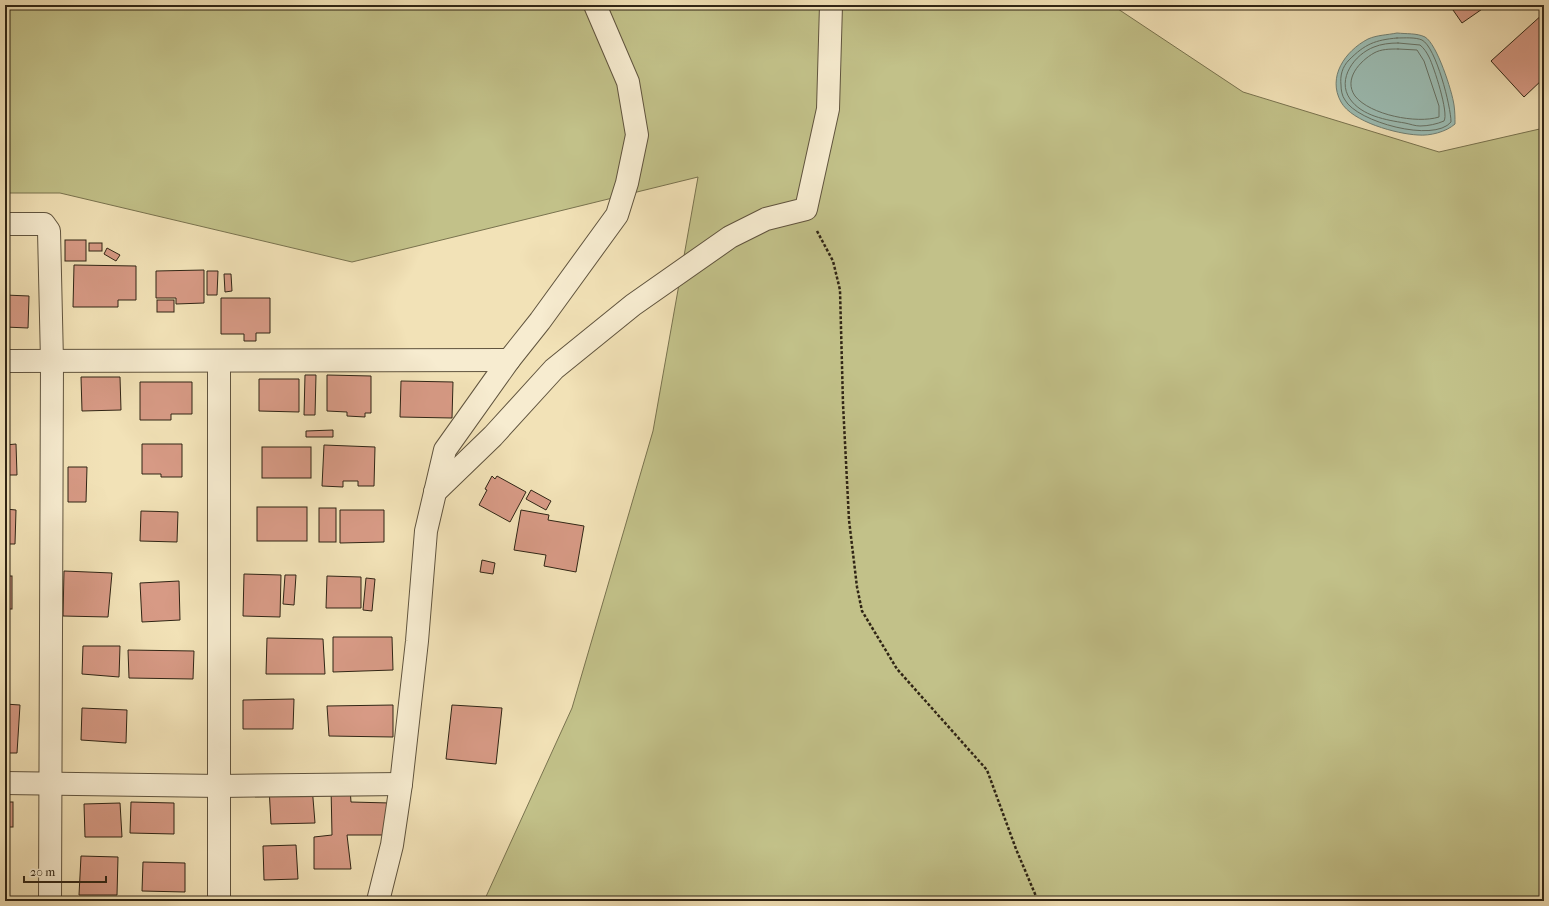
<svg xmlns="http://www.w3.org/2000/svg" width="1549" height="906" font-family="'IM FELL French Canon',serif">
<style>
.green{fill:#c2c189;stroke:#79734f}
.water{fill:#9cbdb4;stroke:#718074}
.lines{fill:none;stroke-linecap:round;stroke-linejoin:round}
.shore{stroke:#667164;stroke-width:1}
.building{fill:#d79a85;stroke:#302515}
.minor-casing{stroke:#60543e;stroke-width:24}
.path{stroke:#302515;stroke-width:2.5;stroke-dasharray:3 2;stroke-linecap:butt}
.minor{stroke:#f7ecd0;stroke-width:22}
</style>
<rect width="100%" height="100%" fill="#f2e2b7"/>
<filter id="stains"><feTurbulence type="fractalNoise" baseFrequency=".005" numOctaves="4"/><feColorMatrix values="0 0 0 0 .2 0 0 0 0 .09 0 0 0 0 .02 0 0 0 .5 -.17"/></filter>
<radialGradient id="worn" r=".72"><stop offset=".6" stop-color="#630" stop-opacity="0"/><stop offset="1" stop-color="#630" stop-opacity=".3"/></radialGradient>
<polygon class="green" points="5,5 1112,5 1243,92 1439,152 1544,128 1544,901 484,901 572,708 653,431 698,177 352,262 60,193 5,193"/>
<path class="water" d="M 1397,33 C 1406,34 1417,33 1425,37 C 1437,44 1452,91 1454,105 C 1455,112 1455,118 1455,124 C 1446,132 1430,136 1418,135 C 1397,134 1352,122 1341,102 C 1327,77 1345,51 1368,39 C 1377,35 1387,35 1397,33 Z"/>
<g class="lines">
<g class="shore">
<path d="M 1397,38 C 1405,38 1415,37 1422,40 C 1436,47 1451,107 1451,122 C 1434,143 1357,122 1345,100 C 1342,96 1341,90 1341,85 C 1340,76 1342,67 1349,60 C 1365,44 1375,40 1397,38 Z"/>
<path d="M 1398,43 L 1420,45 C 1424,48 1427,53 1429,57 C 1434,67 1449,113 1444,121 C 1437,124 1428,126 1420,126 C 1415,126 1410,124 1405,123 C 1386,120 1362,116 1350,99 C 1336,79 1355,54 1374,47 C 1381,44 1390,43 1398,43 Z"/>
<path d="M 1398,49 L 1417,50 L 1424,61 L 1439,106 L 1439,117 C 1417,124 1370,115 1355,96 C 1343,79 1360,61 1374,53 C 1381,49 1390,49 1398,49 Z"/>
</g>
</g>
<g class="building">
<polygon points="1460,5 1488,5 1462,23 1453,10"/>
<polygon points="1544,13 1544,78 1524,97 1491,61"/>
<rect x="65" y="240" width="21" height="21"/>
<rect x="89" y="243" width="13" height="8"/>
<polygon points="107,248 120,255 116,261 104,254"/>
<polygon points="74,265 136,266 136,300 118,300 118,307 73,307"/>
<polygon points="204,270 204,303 176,304 176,298 156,298 156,271"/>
<polygon points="207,271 218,271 217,295 207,295"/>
<polygon points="224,274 231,274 232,291 225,292"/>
<polygon points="5,295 29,296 28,328 5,327"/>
<polygon points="221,298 270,298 270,333 256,333 256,341 244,341 244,334 221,334"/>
<rect x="157" y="300" width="17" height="12"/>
<polygon points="305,375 316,375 315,415 304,415"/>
<polygon points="327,375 371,376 371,413 365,413 365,417 347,416 347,412 327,411"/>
<polygon points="81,377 120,377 121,410 82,411"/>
<polygon points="259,379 299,379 299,412 259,411"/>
<polygon points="401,381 453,382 452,418 400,417"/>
<polygon points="140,382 192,382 192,414 171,414 171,420 140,420"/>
<polygon points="333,430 333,437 306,437 306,431"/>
<polygon points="16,444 17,475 5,475 5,445"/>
<polygon points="142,444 182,444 182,477 161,477 161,474 142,474"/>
<polygon points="324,445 375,447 374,486 358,486 358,481 343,481 343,487 322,486"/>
<rect x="262" y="447" width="49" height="31"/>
<polygon points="68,467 87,467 86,502 68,502"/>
<polygon points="492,476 495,479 497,476 526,492 510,522 479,505 487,490 485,489"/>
<polygon points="531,490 551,501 546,510 526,499"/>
<rect x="257" y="507" width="50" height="34"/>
<rect x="319" y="508" width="17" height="34"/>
<polygon points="5,509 16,510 15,544 5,544"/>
<polygon points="340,510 384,510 384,542 340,543"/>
<polygon points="521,510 549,515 548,520 584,526 576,572 544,566 546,555 514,550"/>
<polygon points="141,511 178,512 177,542 140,541"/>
<polygon points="482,560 495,563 493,574 480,572"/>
<polygon points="64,571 112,573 108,617 63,616"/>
<polygon points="244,574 281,575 280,617 243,616"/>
<polygon points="285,575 296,575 294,605 283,604"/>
<rect x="5" y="576" width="7" height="33"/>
<polygon points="327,576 361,577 361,608 326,608"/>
<polygon points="366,578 375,579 372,611 363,610"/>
<polygon points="179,581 180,620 142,622 140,583"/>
<polygon points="333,637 392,637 393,670 333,672"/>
<polygon points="267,638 323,639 325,674 266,674"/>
<polygon points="5,641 6,641 7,679 5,679"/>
<polygon points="83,646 120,646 119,677 82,674"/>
<polygon points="128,650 194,651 193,679 129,678"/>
<polygon points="294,699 293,729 243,729 243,700"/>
<polygon points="5,704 20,705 17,753 5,753"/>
<polygon points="393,705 393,737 329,736 327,706"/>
<polygon points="452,705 502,708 496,764 446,759"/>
<polygon points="82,708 127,710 126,743 81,740"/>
<polygon points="312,786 315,823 271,824 269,787"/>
<polygon points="331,787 350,788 351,802 390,803 391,835 347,835 351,869 314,869 314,837 332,835"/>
<rect x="5" y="802" width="8" height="25"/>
<polygon points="131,802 174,803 174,834 130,833"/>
<polygon points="120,803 122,837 85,837 84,804"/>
<polygon points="296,845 298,879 264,880 263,846"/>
<polygon points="81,856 118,857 117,895 79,895"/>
<polygon points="5,862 8,862 7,899 5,899"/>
<polygon points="143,862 185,863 185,892 142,891"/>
</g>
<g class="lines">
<defs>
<g id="minor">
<polyline points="5,224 44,224 49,231 52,361 50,901"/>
<polyline points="5,361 509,360"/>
<polyline points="219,361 219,901"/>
<polyline points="435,492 493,436 554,369 633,305 730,237 766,219 806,209 828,109 831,5"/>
<polyline points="5,783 220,786 401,784"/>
<polyline points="378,901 392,845 401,784 417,641 426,531 445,450 509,360 540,321 617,215 627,183 637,135 628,82 595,5"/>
</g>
</defs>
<use href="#minor" class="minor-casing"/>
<polyline class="path" points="817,231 833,261 840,290 843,404 849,520 857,587 862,611 897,669 987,770 1016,849 1038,901"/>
<use href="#minor" class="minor"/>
</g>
<rect width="1549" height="906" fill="none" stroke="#f2e2b7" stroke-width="20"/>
<rect x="6" y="6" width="1537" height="894" fill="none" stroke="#302515" stroke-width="2"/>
<rect x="10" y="10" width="1529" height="886" fill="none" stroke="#302515"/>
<path d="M24 876v6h82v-6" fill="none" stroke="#302515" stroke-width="2"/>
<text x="30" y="876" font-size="12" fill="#302515" stroke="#f7ecd0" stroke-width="3" paint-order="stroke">20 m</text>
<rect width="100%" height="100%" filter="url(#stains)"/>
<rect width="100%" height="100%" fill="url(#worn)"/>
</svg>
